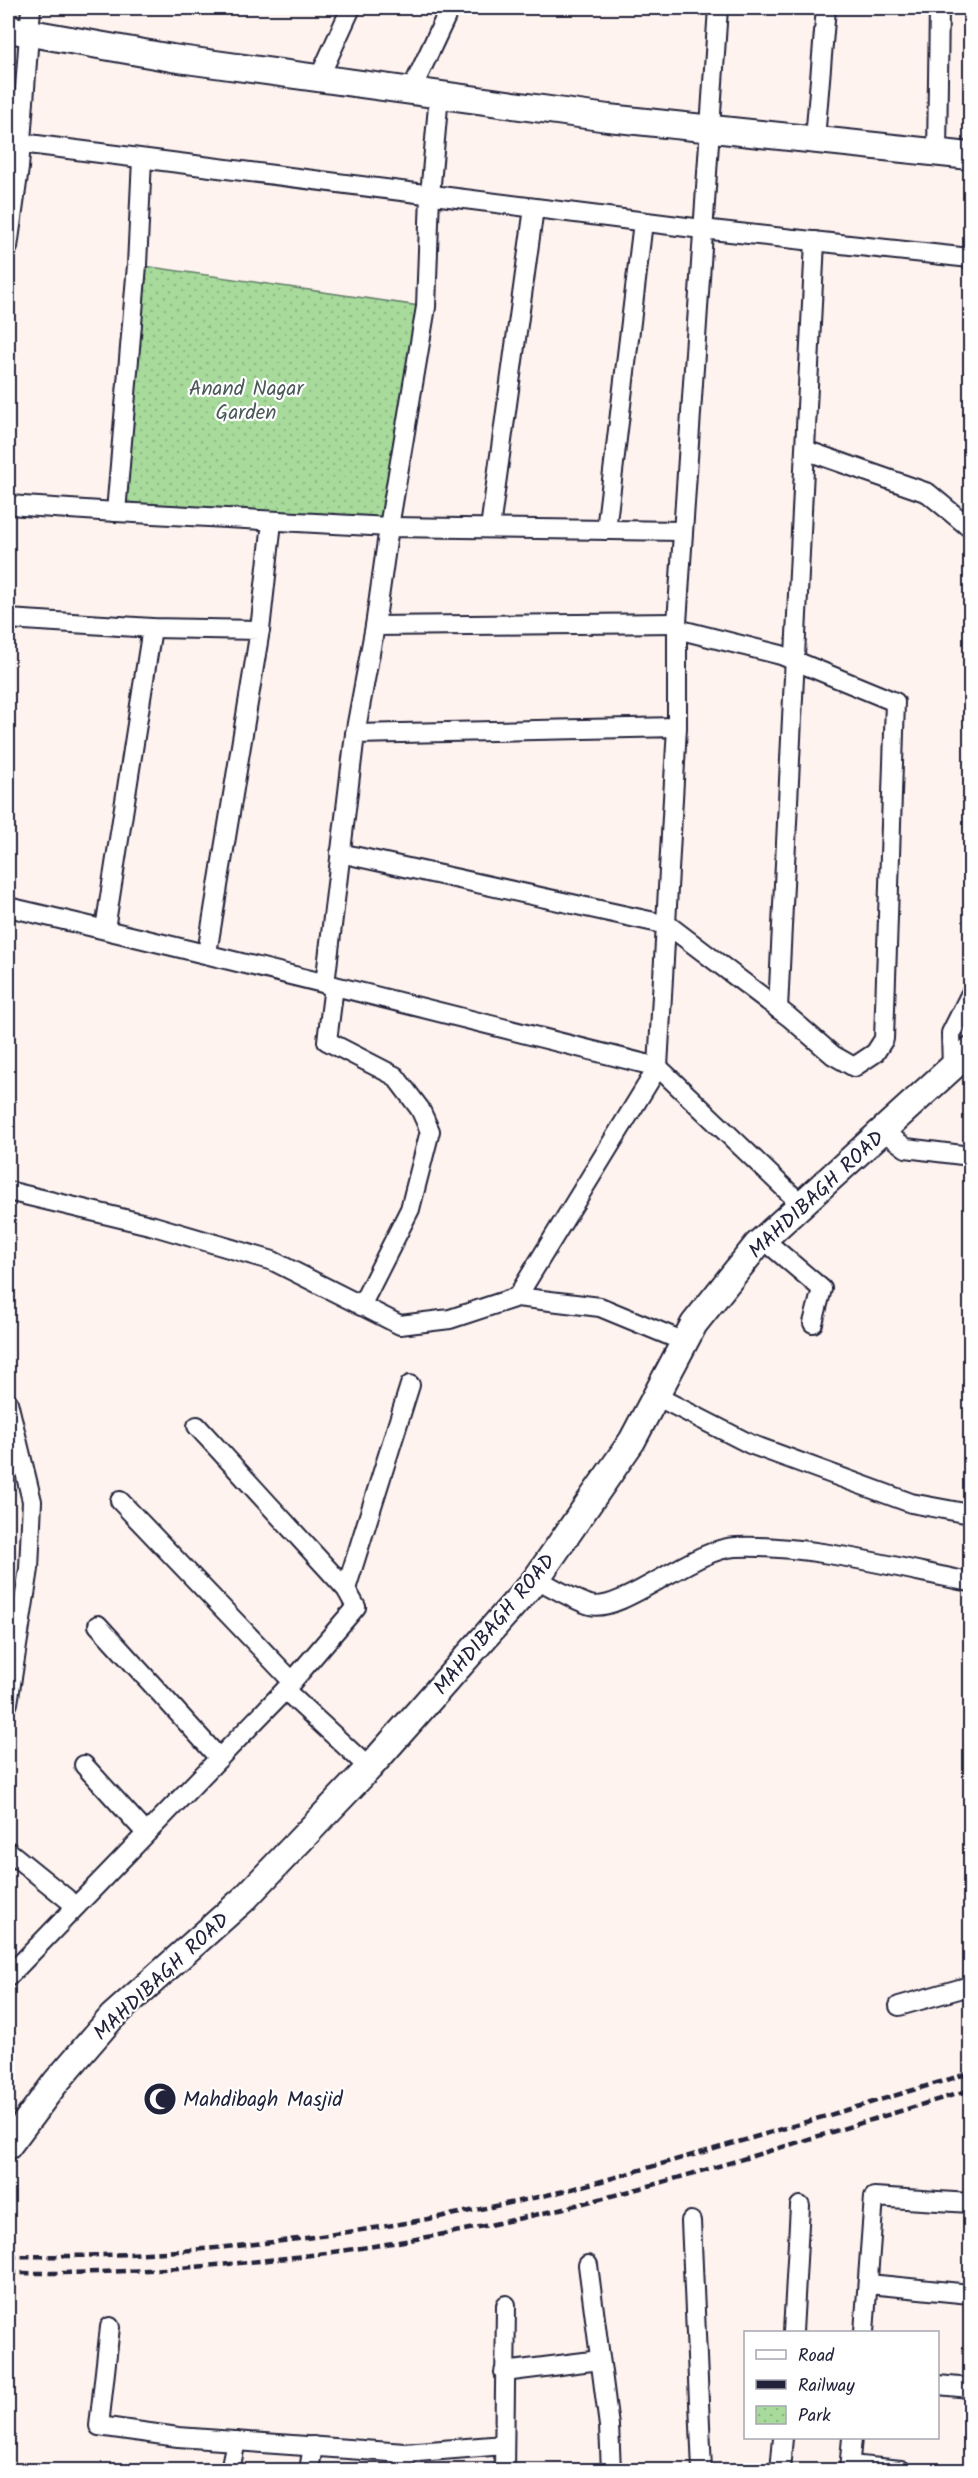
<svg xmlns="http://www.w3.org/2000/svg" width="978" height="2478" font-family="Kalam,sans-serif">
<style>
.park{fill:url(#park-dots);stroke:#647e6b;stroke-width:1.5}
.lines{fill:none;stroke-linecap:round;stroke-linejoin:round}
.street-casing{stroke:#22223b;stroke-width:22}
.secondary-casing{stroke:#22223b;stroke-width:30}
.street{stroke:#fff;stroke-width:18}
.secondary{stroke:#fff;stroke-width:26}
.rail{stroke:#22223b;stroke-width:4.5;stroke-dasharray:9 4.5;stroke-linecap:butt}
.labels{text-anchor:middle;stroke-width:4.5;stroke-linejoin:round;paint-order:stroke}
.park-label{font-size:21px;fill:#4a5958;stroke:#fff}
.street-label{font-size:21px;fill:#22223b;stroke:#fff}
.poi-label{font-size:21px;fill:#22223b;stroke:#fff;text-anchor:start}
</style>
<defs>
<pattern id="park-dots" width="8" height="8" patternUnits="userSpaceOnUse" patternTransform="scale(1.5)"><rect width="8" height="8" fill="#a7da9b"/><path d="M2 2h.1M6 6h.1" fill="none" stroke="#8fbb86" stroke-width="1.8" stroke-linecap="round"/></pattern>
</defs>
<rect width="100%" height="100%" fill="#fef3ee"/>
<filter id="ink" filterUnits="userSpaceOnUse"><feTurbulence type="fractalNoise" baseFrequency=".0167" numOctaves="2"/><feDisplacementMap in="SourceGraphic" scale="12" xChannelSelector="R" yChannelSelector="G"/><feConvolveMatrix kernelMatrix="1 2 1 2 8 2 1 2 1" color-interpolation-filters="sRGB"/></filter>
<g filter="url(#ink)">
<polygon class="park" points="137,265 426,307 389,527 116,512"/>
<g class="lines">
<defs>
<g id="street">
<polyline points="319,78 351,8"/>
<polyline points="411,91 450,8"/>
<polyline points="815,139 826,8"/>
<polyline points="21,143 702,229 970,258"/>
<polyline points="937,153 939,8"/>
<polyline points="142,159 137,265 116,512 389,527 426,307 430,195 439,95"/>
<polyline points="8,247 19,168 31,8"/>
<polyline points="805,450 928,493 970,528"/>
<polyline points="8,505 116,512"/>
<polyline points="490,528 534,208"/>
<polyline points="606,530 643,222"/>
<polyline points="8,619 152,628 260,630 207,953"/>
<polyline points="375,626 389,527 683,531"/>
<polyline points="260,630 272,522"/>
<polyline points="677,727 677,623 718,8"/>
<polyline points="355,734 375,626 677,623"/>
<polyline points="340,853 668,925 789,1017 833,1055 854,1067 875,1053 884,1039 895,702 781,655 677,629"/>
<path d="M 8,907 C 225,957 441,1013 658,1067 L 677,727 L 355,734 L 325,984"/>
<polyline points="105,929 152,628"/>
<polyline points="334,986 327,1041 395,1076 420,1109 430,1131 410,1209 361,1306"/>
<polyline points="778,1009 815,241"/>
<polyline points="952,1068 951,1033 970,995"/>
<polyline points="883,1131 906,1148 970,1156"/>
<polyline points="8,1191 154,1226 273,1261 400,1325 450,1319 517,1297"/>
<polyline points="763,1239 822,1289 813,1323"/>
<polyline points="685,1342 600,1307 517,1297 658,1067 802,1205"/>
<polyline points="656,1396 750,1444 911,1503 970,1514"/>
<polyline points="8,1402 32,1501 29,1569 8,1703"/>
<polyline points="197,1426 346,1589 356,1607 285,1690"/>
<polyline points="120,1501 292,1681"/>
<path d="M 536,1579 C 553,1587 572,1599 590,1605 C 621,1614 694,1548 736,1547 C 808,1544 899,1568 970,1582"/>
<polyline points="346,1589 410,1385"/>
<polyline points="98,1625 219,1758"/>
<polyline points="84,1765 146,1833"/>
<polyline points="8,1851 76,1906"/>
<polyline points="8,1977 285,1690 369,1768"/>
<polyline points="899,2006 970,1986"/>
<polyline points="691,2221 702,2470"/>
<polyline points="588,2265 609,2426 611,2470"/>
<polyline points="869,2284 970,2294"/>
<polyline points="110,2327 99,2426 178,2437 405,2453 404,2470"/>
<polyline points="793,2332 800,2206"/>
<polyline points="864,2332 874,2197 970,2203"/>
<polyline points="504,2372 600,2360"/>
<polyline points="938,2385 970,2388"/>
<polyline points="405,2453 504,2445"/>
<polyline points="850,2465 901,2470"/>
<polyline points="230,2470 236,2441"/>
<polyline points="309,2470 313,2446"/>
<polyline points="504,2470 506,2305"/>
<polyline points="780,2470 783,2438"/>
<polyline points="849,2470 852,2438"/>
</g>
<g id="secondary">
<polyline points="8,29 172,58 608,118 970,156"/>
<polyline points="8,2146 56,2082 112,2017 245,1898 369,1768 536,1579 632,1441 694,1324 757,1245 970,1051"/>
</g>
</defs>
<use href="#street" class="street-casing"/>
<use href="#secondary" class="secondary-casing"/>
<use href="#street" class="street"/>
<use href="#secondary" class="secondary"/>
<g class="rail">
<path d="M 8,2256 C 189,2259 371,2234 547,2195 C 599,2183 649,2167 700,2153 C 790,2127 880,2100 970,2073"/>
<path d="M 8,2273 C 190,2275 375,2253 552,2211 C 693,2177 832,2131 970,2090"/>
</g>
</g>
</g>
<defs>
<symbol id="mosque-disc" viewBox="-11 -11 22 22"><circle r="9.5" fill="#22223b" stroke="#fff"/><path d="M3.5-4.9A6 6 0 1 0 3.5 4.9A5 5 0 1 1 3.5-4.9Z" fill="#fff"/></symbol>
</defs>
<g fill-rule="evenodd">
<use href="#mosque-disc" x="141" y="2080" width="38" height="38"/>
</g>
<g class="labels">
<g class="park-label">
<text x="246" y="395">Anand Nagar<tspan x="246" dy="24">Garden</tspan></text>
</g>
<g class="street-label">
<text transform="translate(816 1194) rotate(-43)" y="7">MAHDIBAGH ROAD</text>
<text transform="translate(494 1624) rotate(-50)" y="7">MAHDIBAGH ROAD</text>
<text transform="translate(161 1976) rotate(-43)" y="7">MAHDIBAGH ROAD</text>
</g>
<g class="poi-label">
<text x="183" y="2106">Mahdibagh Masjid</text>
</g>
</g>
<rect width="978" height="2478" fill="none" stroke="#fff" stroke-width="30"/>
<rect x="15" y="15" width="948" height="2448" fill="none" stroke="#22223b" stroke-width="2" filter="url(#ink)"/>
<rect x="744" y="2331" width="195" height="108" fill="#ffffff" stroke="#a7a7b1" stroke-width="1.5"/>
<rect x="756" y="2350" width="30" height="9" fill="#ffffff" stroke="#a7a7b1" stroke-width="1.5"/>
<text x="798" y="2361" font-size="18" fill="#22223b">Road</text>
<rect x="756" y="2380" width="30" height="9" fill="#22223b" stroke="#a7a7b1" stroke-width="1.5"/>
<text x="798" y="2391" font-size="18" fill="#22223b">Railway</text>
<rect x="756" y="2406" width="30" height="18" fill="url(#park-dots)" stroke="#a7a7b1" stroke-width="1.5"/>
<text x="798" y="2421" font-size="18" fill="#22223b">Park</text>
</svg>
